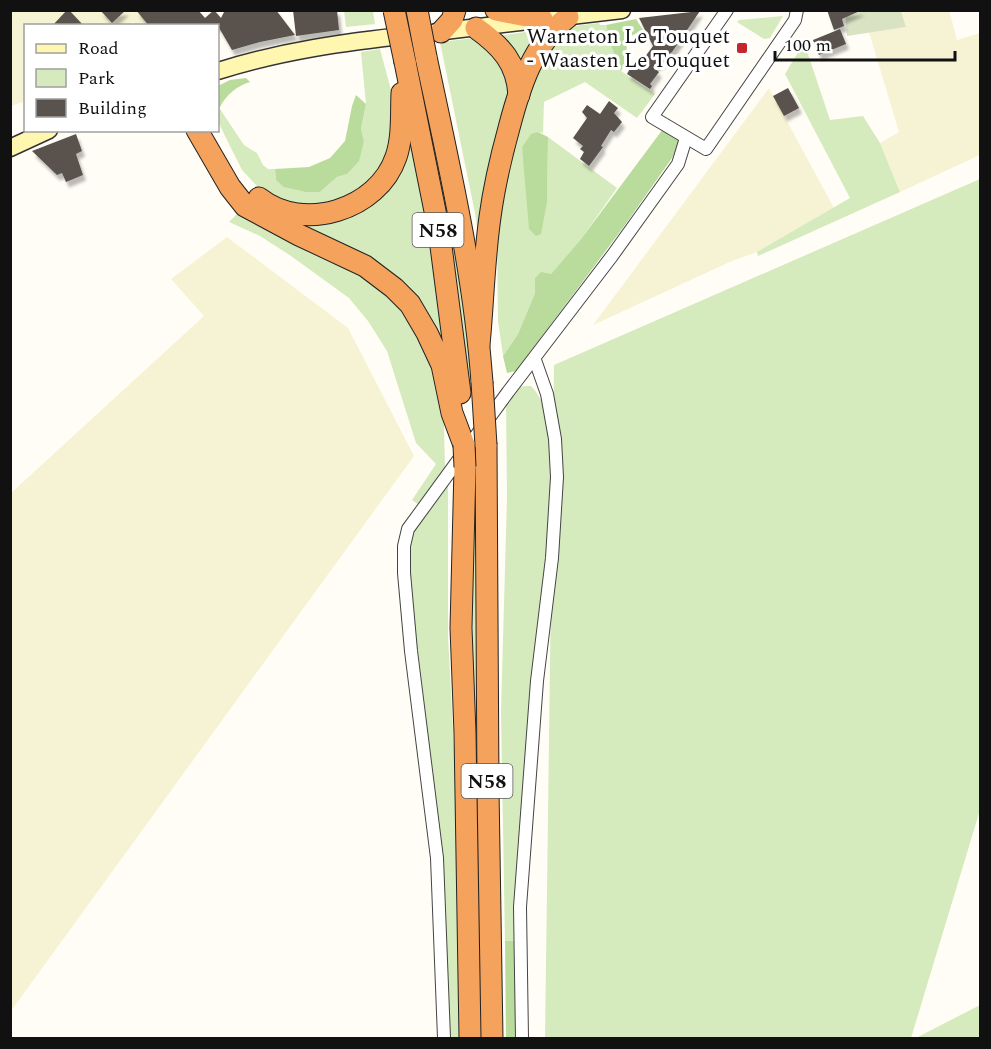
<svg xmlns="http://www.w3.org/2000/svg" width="991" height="1049" font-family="Spectral,serif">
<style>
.farmland{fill:#f6f3d4}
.green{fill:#d5ebbd}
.forest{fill:#b9dc9c}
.cemetery{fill:#d9e3c4}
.building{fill:#5a524d;filter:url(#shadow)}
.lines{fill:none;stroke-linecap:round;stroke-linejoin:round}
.street-casing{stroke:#444;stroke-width:14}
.secondary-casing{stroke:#333;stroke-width:19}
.highway-casing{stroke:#222;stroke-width:23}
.street{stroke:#fff;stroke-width:12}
.secondary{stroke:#fff6b0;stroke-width:16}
.highway{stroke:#f5a25d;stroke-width:21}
.highway-bridge-casing{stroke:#222;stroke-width:23;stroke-linecap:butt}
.highway-bridge{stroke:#f5a25d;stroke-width:21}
.poi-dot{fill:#c4262e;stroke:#fff;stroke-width:2}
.labels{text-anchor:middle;stroke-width:6;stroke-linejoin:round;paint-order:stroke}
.shield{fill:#fff;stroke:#585858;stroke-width:1.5}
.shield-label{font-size:20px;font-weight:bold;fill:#111}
.poi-label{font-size:21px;fill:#111;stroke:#fff;text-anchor:end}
</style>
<defs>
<filter id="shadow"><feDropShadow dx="3" dy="5.5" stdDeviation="1.5" flood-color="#0004"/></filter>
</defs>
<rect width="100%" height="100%" fill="#fffdf5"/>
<g class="farmland">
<polygon points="949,10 957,40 980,33 980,155 900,192 880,143 899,132 869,32 906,27 901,11"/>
<polygon points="11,11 186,11 199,25 136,25 133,22 127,26 26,26 25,99 23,102 11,106"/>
<polygon points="769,88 834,208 757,252 732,261 593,325"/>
<polygon points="227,237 348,328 414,456 11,1011 11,493 204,316 171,279"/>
</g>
<g class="green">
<polygon points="344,11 373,11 375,24 346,27"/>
<polygon points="783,16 770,38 764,39 737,22 739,20"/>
<polygon points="599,23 600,25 606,25 611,46 621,71 655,94 637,118 585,82 544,102 543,133 538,132 522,147 524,159 547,202 548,137 617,188 581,239 551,274 535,278 535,293 518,334 503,356 498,321 497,233 511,148 540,58 566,27"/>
<polygon points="546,29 523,71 497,36"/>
<polygon points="483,37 513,76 483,267 475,213 440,42"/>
<polygon points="804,42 830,120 863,116 880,143 900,192 758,256 757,252 850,198 785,74"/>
<polygon points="380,49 396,109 394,146 373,180 337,203 297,206 276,199 258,187 242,170 225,136 218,121 218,106 244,145 257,153 263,165 268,169 275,169 276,180 320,192 337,177 347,174 364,141 361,129 366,104 361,52"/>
<polygon points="418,49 451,197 477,394 470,395 457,281 449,231 410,51"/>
<polygon points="408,131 436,263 448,365 413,299 249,201 241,187 254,198 347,212"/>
<path d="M 980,179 L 980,810 L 911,1038 L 545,1038 L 552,516 L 521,828 L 514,941 L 505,941 L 501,712 L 507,497 L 506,402 C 514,390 516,385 531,386 C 549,404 549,433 553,458 L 554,365 Z"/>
<polygon points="241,210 364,275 402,309 418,330 440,380 444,426 445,467 419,505 412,500 436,464 416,443 387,351 368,321 349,298 291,256 260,236 229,222"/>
<polygon points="481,446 487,1038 478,1038 472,658 474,451"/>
<path d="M 448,484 L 448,636 L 456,788 L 459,1038 L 447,1038 C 447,967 447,895 439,824 C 429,732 413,640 408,547 C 414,523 432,503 448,484 Z"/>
<polygon points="980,1005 980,1038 916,1038"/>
</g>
<g class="forest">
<polygon points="636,19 643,30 627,38 626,63 621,71 611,46 606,25"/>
<path d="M 246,78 L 250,82 C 238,85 225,96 220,107 L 218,106 L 218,86 L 230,80 Z"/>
<polygon points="356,95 366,104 361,129 364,141 359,161 347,174 337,177 320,192 306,192 284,187 276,180 275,169 309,167 330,158 345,141 352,106"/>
<polygon points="663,129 680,140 672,158 625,225 516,371 507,373 503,356 518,334 535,293 535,278 541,272 551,274 581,239"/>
<polygon points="538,132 548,137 547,202 541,234 536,236 529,229 522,147 531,134"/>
<polygon points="505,941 514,941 517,1038 506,1038"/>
</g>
<polygon class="cemetery" points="845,11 901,11 906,27 847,36"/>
<g class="building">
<polygon points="67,10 69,10 84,26 52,26"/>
<polygon points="100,10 126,10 112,23"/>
<polygon points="136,10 198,10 205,18 214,10 221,18 225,10 276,10 295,35 260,42 232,50 218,26 149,26"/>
<polygon points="293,10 337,10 339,30 296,36"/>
<polygon points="827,10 862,10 842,19 844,26 834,30"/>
<polygon points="700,11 672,52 667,55 669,59 653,67 659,72 650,84 652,86 650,89 627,74 632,65 636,69 653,46 639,18"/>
<polygon points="840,29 846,44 819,55 813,40"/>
<polygon points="788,88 799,108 784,116 773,96"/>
<polygon points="609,101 618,108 614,113 622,122 614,132 611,130 601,146 603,147 589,166 580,159 584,152 580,149 583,146 573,138 587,118 582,112 587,105 600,114"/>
<polygon points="76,134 82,151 76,154 83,175 66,182 62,173 57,175 32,151"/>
</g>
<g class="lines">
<defs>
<g id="street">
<polyline points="727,10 652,117 706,149 795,20 797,10"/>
<polyline points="444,1038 437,858 411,651 404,573 404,546 408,529 508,392 612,256 678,164 686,138"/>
<polyline points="522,1038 520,907 537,681 552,558 557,477 555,439 547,394 535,360"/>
</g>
<g id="secondary">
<polyline points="436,32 622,10"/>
<path d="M 218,71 C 281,51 345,42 411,35"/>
<polyline points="10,148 49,130"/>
</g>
<g id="highway">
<polyline points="496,10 542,19"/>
<path d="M 476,28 C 501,46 517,63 519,95"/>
<polyline points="441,32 452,20 455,10"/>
<path d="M 426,57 C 449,165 474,272 482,382"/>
<polyline points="405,62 439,231 460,393"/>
<polyline points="197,130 230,187 245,206 299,235 365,266 394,288 410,304 427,333 442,365 452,413 464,445"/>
<path d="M 259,198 C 303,233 378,210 396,157 C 403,137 401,114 402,93"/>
<path d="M 479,345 C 483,303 484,259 490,217 C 494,187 501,157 509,128 C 520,86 533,44 568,17"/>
<polyline points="486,445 488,789 492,1038"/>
<polyline points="465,467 461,628 465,733 470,1038"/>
</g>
</defs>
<use href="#street" class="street-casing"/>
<use href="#secondary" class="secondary-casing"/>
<use href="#highway" class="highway-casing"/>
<use href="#street" class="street"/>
<use href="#secondary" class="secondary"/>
<use href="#highway" class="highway"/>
<defs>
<g id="highway-bridge">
<polyline points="394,10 405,62"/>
<polyline points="417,10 426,57"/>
<polyline points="482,382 486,445"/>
<polyline points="464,445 465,467"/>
</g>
</defs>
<use href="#highway-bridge" class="highway-bridge-casing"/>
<use href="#highway-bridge" class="highway-bridge"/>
</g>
<rect class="poi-dot" x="736" y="42" width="12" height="12" rx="3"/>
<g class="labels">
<g class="shield">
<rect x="412.5" y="213" width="51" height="34" rx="4.5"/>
<rect x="461.5" y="764" width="51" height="34" rx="4.5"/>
</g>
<g class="shield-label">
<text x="438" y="237">N58</text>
<text x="487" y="788">N58</text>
</g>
<g class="poi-label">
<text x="730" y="43">Warneton Le Touquet<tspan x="730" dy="24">- Waasten Le Touquet</tspan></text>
</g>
</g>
<rect width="991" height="1049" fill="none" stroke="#111111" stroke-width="24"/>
<rect x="24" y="24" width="195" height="108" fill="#ffffff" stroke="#a0a0a0" stroke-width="1.5"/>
<rect x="36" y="44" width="30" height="9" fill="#fff6b0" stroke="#a0a0a0" stroke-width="1.5"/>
<text x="78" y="54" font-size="18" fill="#111111">Road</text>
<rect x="36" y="69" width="30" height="18" fill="#d5ebbd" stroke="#a0a0a0" stroke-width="1.5"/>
<text x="78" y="84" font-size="18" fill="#111111">Park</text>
<rect x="36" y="99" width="30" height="18" fill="#5a524d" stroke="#a0a0a0" stroke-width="1.5"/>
<text x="78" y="114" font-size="18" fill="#111111">Building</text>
<path d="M775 51v9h180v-9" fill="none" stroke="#111111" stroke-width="3"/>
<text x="784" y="51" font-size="18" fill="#111111" stroke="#ffffff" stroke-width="4.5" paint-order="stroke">100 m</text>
</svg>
